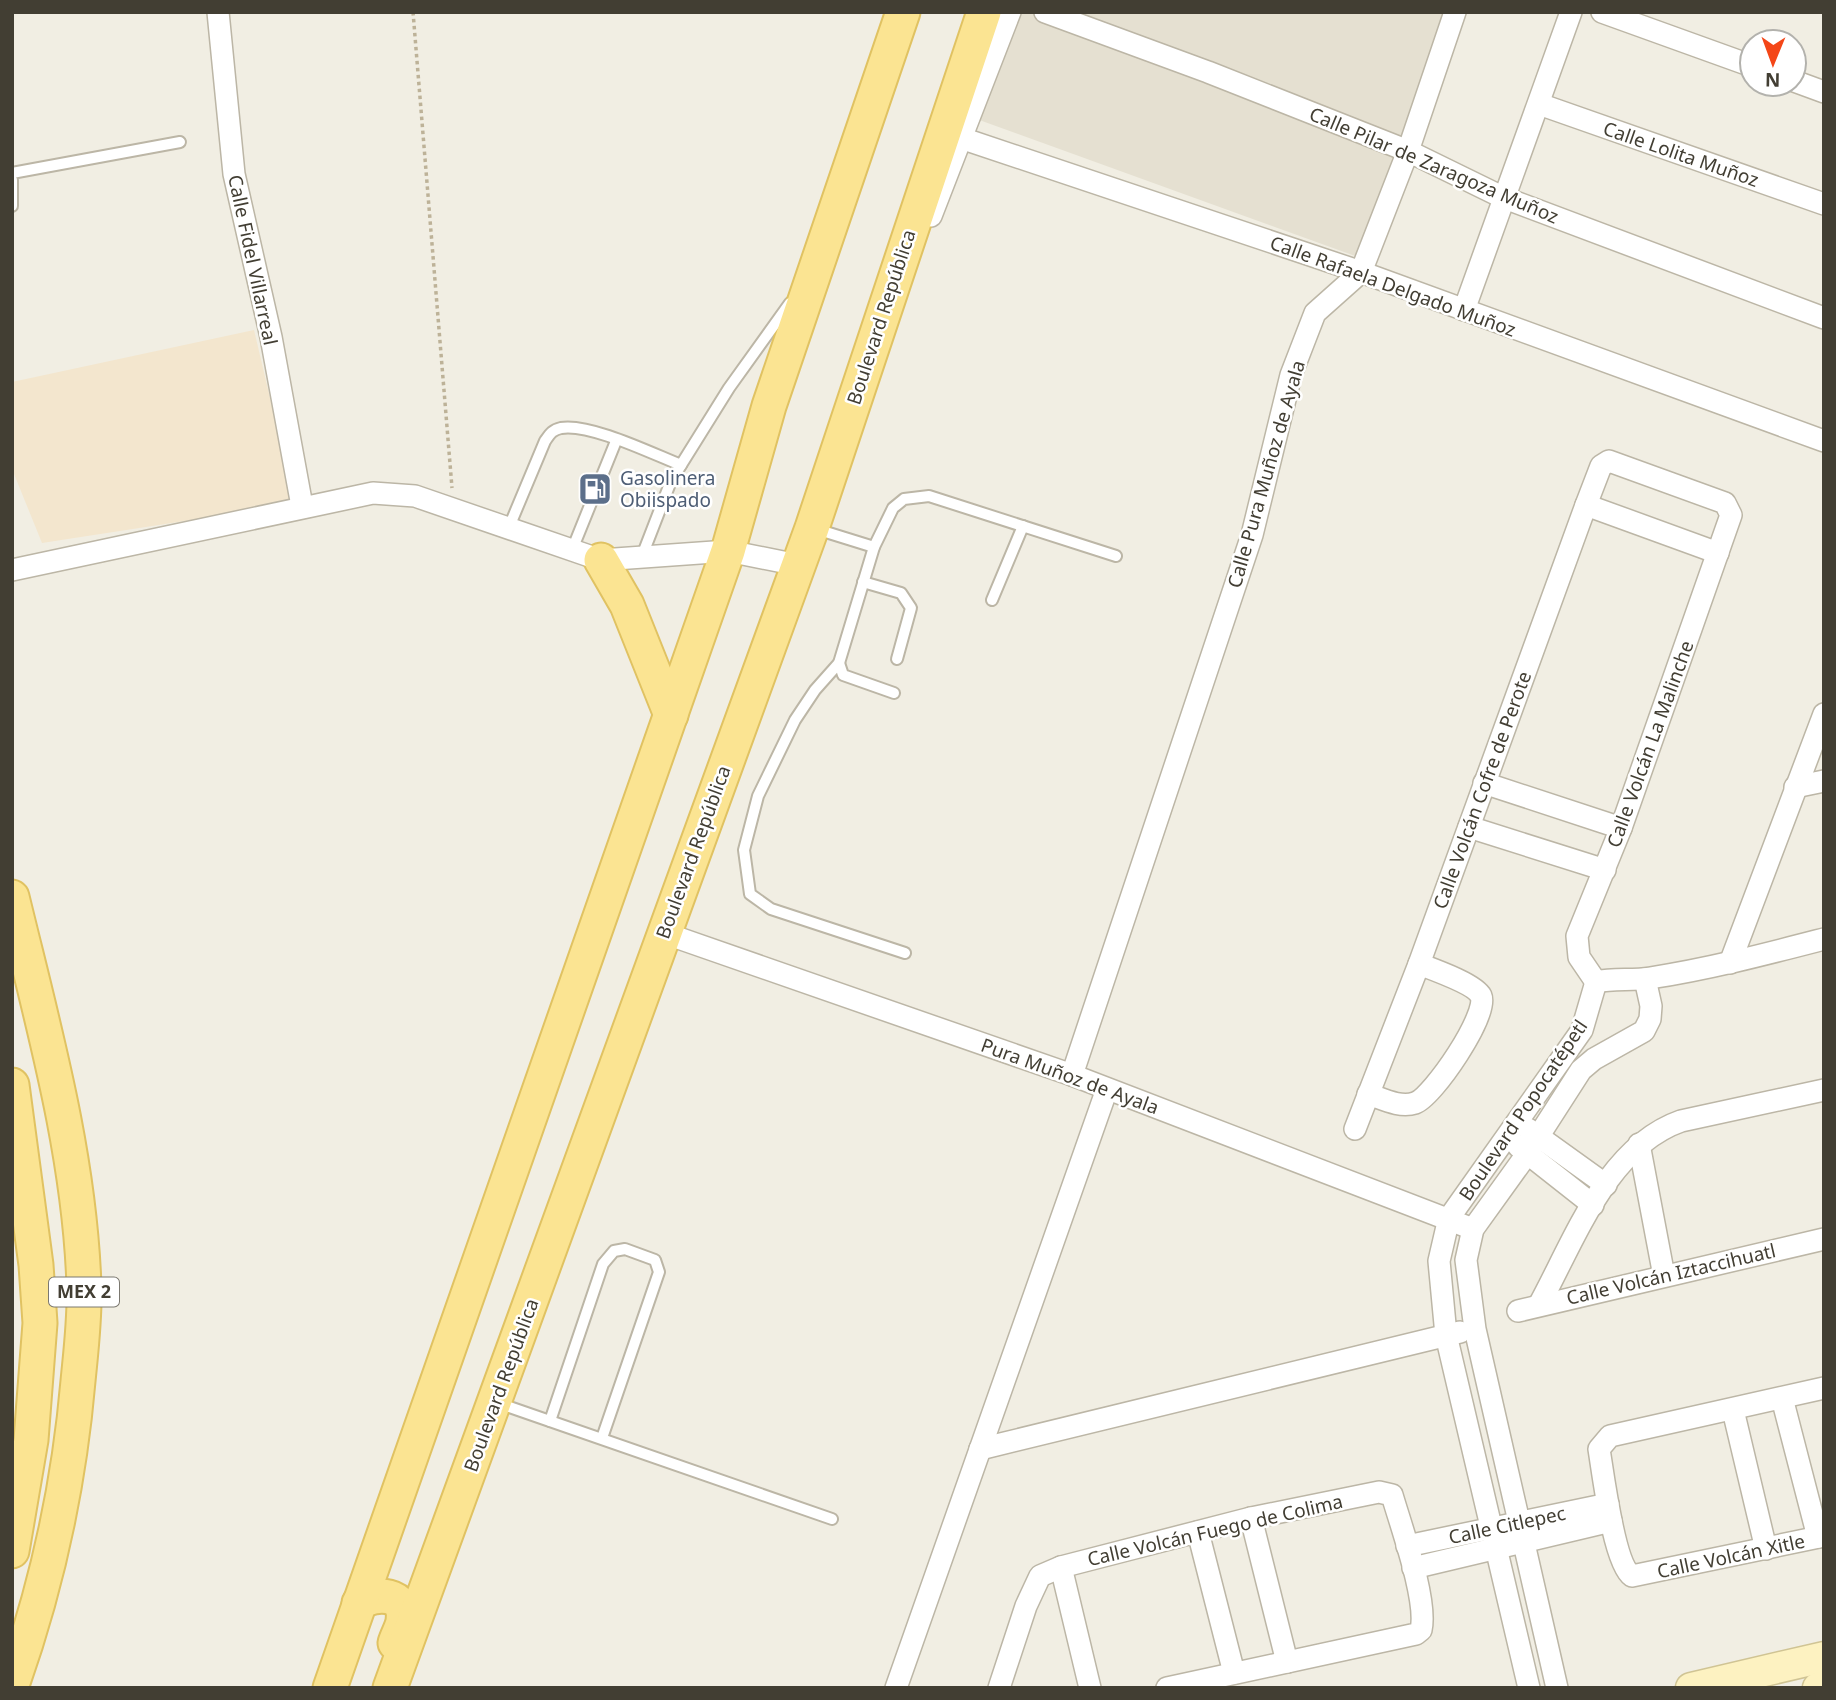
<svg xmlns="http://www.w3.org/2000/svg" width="1836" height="1700" font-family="'Noto Sans',sans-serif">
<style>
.residential{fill:#e5e0d1}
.commercial{fill:#f3e6ce}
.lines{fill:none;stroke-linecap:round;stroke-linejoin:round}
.service-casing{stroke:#bcb6a6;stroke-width:14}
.minor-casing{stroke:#bcb6a6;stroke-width:24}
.secondary-casing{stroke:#d0c494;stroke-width:33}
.primary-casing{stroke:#e0c262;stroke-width:37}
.path{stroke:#bdb298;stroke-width:3.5;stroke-dasharray:3.5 3.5;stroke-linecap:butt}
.service{stroke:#fff;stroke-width:10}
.minor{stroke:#fff;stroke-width:21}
.secondary{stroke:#fdf2c1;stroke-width:30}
.primary{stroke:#fbe492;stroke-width:33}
.labels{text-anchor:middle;stroke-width:5;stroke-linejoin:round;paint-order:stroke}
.shield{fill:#fff;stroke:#7b7870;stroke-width:2}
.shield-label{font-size:18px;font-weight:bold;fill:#423e33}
.street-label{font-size:19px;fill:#423e33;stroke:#fff}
.service-label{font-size:19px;fill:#4e5e75;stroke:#fff;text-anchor:start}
</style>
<rect width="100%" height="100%" fill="#f1eee3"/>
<polygon class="residential" points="1006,12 1446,12 1358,257 971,117"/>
<polygon class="commercial" points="254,330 295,504 42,543 12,469 12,382"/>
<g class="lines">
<defs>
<g id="service">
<polyline points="12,173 180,142"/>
<polyline points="12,180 12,206"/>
<path d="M 509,527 L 545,441 C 550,434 552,430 561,428 C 590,423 653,454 681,465"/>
<polyline points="816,529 874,547"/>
<polyline points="572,550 616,441"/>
<polyline points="642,556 671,481 729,388 790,303"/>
<polyline points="863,582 901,593 911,608 897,659"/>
<polyline points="992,600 1023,526"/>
<polyline points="839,663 843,675 894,693"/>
<polyline points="905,953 771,909 750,894 744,850 758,796 795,720 815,690 839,663 874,547 893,508 904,499 929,496 1116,556"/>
<polyline points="498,1403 832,1519"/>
<polyline points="550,1421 603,1264 614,1251 625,1249 655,1260 659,1272 602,1438"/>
</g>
<g id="minor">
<polyline points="218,12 234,174 271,337 302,506"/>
<polyline points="1045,12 1208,72 1408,151 1502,197 1824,318"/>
<polyline points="1602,12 1752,66"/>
<polyline points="1794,81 1824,92"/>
<polyline points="1539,104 1824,204"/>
<polyline points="961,138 1361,272 1824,441"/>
<polyline points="931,216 1010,12"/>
<polyline points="1464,310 1571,12"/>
<polyline points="1586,505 1718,553"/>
<polyline points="12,570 373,493 415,496 601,560 728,551 798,565"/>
<polyline points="1484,783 1621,828"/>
<polyline points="1795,787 1824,781"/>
<polyline points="1469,827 1605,870"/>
<polyline points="664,933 1072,1075 1473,1229"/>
<polyline points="1730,963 1824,714"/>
<path d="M 1596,982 C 1614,978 1632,981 1650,978 C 1709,969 1766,954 1824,939"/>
<polyline points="1072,1075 1252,535 1291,375 1315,313 1361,272 1408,151 1455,12"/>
<path d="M 1368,1094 C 1383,1099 1400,1108 1415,1103 C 1433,1097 1489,1014 1481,996 C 1475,984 1432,969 1419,964"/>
<polyline points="1355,1129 1419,964 1586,505 1601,466 1609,461 1725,503 1731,515 1621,828 1577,936 1579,957 1596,982"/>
<polyline points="1528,1129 1606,1185"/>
<polyline points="1639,1144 1664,1276"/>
<polyline points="1518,1146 1593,1205"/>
<path d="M 1539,1305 C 1574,1241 1607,1147 1681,1121 L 1824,1090"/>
<polyline points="1518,1311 1824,1239"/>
<path d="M 1824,1388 L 1610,1436 L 1599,1449 C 1603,1473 1614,1564 1632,1576 L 1824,1536"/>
<polyline points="1782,1398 1818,1537"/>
<polyline points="1733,1410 1766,1549"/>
<polyline points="980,1449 1460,1332"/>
<polyline points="1251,1518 1287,1662"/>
<polyline points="1198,1532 1234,1673"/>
<polyline points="1407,1546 1608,1504"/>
<polyline points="1061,1567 1090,1688"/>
<polyline points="1413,1568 1611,1521"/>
<polyline points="896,1688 1107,1089"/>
<path d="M 999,1688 L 1026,1606 L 1040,1576 L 1061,1567 L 1251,1518 L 1379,1492 L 1392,1495 C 1401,1526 1428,1601 1421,1630 L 1416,1634 L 1167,1688"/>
<polyline points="1529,1688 1446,1335 1439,1261 1449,1218 1582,1030 1596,982"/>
<polyline points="1557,1688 1475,1329 1466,1260 1473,1229 1527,1154 1581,1070 1594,1059 1644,1031 1650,1019 1651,1006 1645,979"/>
</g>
<g id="secondary">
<polyline points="1691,1688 1824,1657"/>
<polyline points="1818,1688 1824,1686"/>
</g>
<g id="primary">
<polyline points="601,560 627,605 671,715"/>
<path d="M 12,897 C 43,1025 80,1155 84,1287 C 85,1318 81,1350 78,1381 C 69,1486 47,1586 12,1685"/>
<polyline points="12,1085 36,1265 40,1323 31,1440 12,1551"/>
<path d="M 359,1603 C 376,1592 407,1592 403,1621 C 402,1628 397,1636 395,1643"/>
<polyline points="330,1688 728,551 769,406 903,12"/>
<polyline points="390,1688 812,528 984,12"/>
</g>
</defs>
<use href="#service" class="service-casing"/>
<use href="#minor" class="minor-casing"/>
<use href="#secondary" class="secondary-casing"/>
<use href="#primary" class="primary-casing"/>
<polyline class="path" points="413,12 452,488"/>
<use href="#service" class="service"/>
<use href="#minor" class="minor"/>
<use href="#secondary" class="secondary"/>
<use href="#primary" class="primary"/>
</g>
<defs>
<symbol id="fuel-square" viewBox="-11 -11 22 22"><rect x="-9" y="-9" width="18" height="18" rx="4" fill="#5c6f8a" stroke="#fff"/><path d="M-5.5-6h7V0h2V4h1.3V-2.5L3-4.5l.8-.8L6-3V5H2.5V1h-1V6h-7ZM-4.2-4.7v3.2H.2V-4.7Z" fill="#fff"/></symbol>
</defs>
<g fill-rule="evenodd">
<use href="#fuel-square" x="576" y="470" width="38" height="38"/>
</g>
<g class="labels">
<rect class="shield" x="49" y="1277.5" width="70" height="29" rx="5"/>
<g class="shield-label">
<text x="84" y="1298">MEX 2</text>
</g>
<g class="street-label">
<text transform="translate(1681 154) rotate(19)" y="7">Calle Lolita Muñoz</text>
<text transform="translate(1434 165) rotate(23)" y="7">Calle Pilar de Zaragoza Muñoz</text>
<text transform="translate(253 260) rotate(78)" y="7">Calle Fidel Villarreal</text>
<text transform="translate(1393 286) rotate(20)" y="7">Calle Rafaela Delgado Muñoz</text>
<text transform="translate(881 317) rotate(-72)" y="7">Boulevard República</text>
<text transform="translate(1266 474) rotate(-74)" y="7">Calle Pura Muñoz de Ayala</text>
<text transform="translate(1650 744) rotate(-70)" y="7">Calle Volcán La Malinche</text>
<text transform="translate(1482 790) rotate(-70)" y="7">Calle Volcán Cofre de Perote</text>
<text transform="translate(693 852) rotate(-70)" y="7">Boulevard República</text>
<text transform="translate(1070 1076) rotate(20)" y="7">Pura Muñoz de Ayala</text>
<text transform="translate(1523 1110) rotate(-56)" y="7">Boulevard Popocatépetl</text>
<text transform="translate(1671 1274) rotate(-13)" y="7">Calle Volcán Iztaccihuatl</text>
<text transform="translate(501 1385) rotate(-70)" y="7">Boulevard República</text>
<text transform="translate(1507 1525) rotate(-12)" y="7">Calle Citlepec</text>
<text transform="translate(1215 1530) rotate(-13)" y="7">Calle Volcán Fuego de Colima</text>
<text transform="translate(1731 1556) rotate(-12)" y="7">Calle Volcán Xitle</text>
</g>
<g class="service-label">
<text x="620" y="485">Gasolinera<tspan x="620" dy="22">Obiispado</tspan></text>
</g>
</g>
<rect width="1836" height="1700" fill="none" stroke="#423e33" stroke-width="28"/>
<g transform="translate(1773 63) rotate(181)"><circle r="33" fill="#ffffff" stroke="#b3b2ad" stroke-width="2"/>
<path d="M0-5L12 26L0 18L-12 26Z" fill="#f44617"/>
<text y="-10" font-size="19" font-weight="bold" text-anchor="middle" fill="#423e33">N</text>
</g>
</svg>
